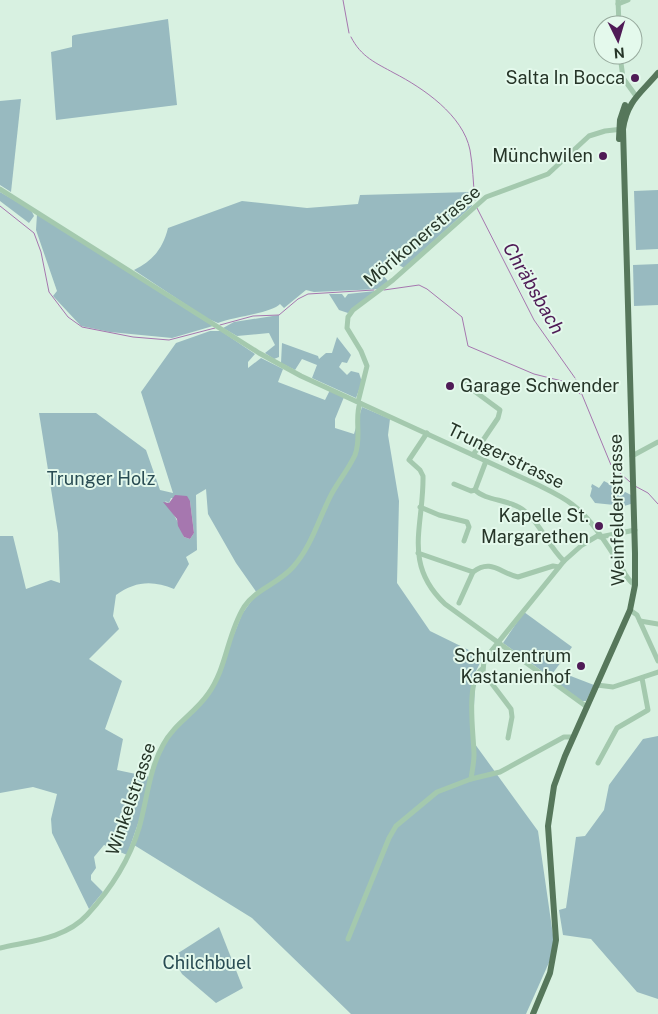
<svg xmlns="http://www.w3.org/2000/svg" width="658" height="1014" font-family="'Public Sans',sans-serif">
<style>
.green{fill:#98bac0;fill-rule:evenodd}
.water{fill:#a677af}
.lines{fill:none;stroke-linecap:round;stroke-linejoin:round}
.stream{stroke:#a677af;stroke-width:1}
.minor{stroke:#a4c9ae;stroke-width:5}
.major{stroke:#56775b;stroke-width:6}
.poi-dot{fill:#4f1b56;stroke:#e4f9ec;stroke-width:2}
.labels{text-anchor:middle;stroke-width:4;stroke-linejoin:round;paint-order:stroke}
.poi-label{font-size:18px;fill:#263528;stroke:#e4f9ec;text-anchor:end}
.street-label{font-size:18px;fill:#263528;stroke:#e4f9ec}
.park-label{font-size:18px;fill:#294c53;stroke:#e4f9ec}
.water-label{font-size:19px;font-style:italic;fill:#4f1b56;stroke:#e4f9ec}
</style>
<rect width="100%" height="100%" fill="#d8f1e1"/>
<g class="green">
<polygon points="168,19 177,105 56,120 51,52 72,47 72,36 74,35"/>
<polygon points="21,99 11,192 0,185 0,101"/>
<polygon points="658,190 658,249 636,250 634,191"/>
<polygon points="0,192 31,210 34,216 29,223 0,201"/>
<path d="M 471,192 L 472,206 L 404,268 L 391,260 L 380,272 L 388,281 L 379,289 L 314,292 L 306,290 L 284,308 L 280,304 C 272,313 233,317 218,323 L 206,318 L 134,270 C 153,261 163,248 168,228 L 242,201 L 307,208 L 358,204 L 360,195 Z"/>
<polygon points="37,214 213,326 172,338 110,332 81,326 53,296 57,291 36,230"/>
<polygon points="658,264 658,305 634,306 633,265"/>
<polygon points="375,291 348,313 339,310 329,294 342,294 345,298 348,294"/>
<polygon points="279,315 279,357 274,359 265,353 275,345 269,333 237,336 223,328 234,322"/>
<path d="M 210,331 L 221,331 L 255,354 L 248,362 L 248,368 L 261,358 L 283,369 L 278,382 L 325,400 L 330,390 L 344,397 L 335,419 L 335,428 L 354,434 L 362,407 L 390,419 L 388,435 L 399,501 L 397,583 L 430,631 L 483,657 L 476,671 L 472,740 L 538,831 L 555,949 L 526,1014 L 351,1014 L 252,918 L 134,845 L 156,763 L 168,738 L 211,692 L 242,614 L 257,593 L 236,563 L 208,514 L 206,489 L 196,495 L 197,550 L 186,557 L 189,564 L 174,589 C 153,580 135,581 116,595 L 113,616 L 119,629 L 89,659 L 122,681 L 105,729 L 123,739 L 117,770 L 150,777 L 140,818 L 127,855 L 104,845 L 94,857 L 96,868 L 91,875 L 91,880 L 103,892 L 89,909 L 52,833 L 51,819 L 57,794 L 33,787 L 0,793 L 0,536 L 13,536 L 26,589 L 51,580 L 60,583 L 58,533 L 39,413 L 96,413 L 146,450 L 160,490 L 173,493 L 141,392 L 176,343 ZM 171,498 L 190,501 L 194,533 L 190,539 L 184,537 C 179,524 174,513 165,501 L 169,503 Z"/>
<polygon points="337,337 351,355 347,363 342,362 339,367 347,375 351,371 359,373 361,379 363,379 356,398 312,378 317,365 302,359 295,370 281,363 282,343 318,356 319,359 326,353 332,353"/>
<polygon points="604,481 631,495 631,504 624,506 595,503 590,496 592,488 591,487 592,484 599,488"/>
<polygon points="524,612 572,647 550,677 503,643"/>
<polygon points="568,675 594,685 586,701 581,701 560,685"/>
<polygon points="658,736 658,999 637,992 591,939 563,935 559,910 566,908 576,837 585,836 604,810 609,785 643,739"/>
<polygon points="219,927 243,988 216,1003 182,974 172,957"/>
</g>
<polygon class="water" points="175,495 187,496 190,501 194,533 190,539 184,537 178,526 177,519 163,502 169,503"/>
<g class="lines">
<g class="stream">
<polyline points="343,0 349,33"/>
<path d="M 351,37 C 361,57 376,63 394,73 C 423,88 463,115 470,150 C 473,166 473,183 475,200"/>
<polyline points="0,206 34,233 41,252 49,292 68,317 82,327 133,337 169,340 215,328"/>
<polyline points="477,208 534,320 575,378"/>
<polyline points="384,290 419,285 427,289 462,317 468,346 534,374 566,382"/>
<polyline points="220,325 253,316 279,315 298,299 308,294 374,290"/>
<polyline points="576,380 611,465 630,482"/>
<polyline points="567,383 580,394"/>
<polyline points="635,486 648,493 658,504"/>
</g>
<g class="minor">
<polyline points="618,0 619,25"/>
<polyline points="618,4 628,0"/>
<polyline points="620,55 623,78 636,96"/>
<path d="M 0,189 L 259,353 L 301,376 L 536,484 C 548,490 562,496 573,505 C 590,518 604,540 615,557 C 623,567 624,578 635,585"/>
<polyline points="462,382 500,410 498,418 473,455"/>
<polyline points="358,402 367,366 361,351 347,328 348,317 353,310 393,280 486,197 548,174 589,136 605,131 623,129"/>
<path d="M 427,433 L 409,460 L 420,470 L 423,476 C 424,526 402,563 445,604 L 587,707"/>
<polyline points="632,456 658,442"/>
<path d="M 486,461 L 475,490 C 486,501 508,499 522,509 C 540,522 548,546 564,561"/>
<polyline points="454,484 471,491 475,490"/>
<polyline points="420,507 439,515 467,522 469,527 464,541"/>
<polyline points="600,537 635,530"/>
<path d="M 418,553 L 473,572 C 491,558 500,573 518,577 L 553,566 L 559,567"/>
<polyline points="459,603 473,572"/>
<polyline points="630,610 637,615 658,661"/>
<polyline points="640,621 658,624"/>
<polyline points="597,685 613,687 658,672"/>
<polyline points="508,738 512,717 511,709 483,672 484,660 564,561 582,545 599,535"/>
<polyline points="598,763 617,728 648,710 642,678"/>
<path d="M 471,779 C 472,771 474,763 474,755 C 474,736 465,681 482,669"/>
<polyline points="348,939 389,838 396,826 437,792 471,779 500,772 564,737 573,737"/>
<path d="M 0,948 C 30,941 65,939 87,915 C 110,890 129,861 139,828 C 147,800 149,770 163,745 C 174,724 195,713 208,694 C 227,668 227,634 244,607 C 257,588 278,584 293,567 C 311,547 318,521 330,497 C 337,483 348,470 355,455 C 362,437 354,419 360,403"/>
</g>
<g class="major">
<polyline points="619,139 620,120 625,105"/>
<path d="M 533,1014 L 550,973 L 556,940 L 548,826 L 554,786 L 565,756 L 630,610 L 635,585 L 635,553 L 623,129 C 627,101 641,93 658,73"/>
</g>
</g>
<g class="poi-dot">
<circle cx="635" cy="78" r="5"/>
<circle cx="603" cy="156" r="5"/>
<circle cx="450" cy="386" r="5"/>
<circle cx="599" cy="526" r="5"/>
<circle cx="581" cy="666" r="5"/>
</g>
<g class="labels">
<g class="poi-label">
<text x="625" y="84">Salta In Bocca</text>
<text x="593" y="162">Münchwilen</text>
<text x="460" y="392" text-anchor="start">Garage Schwender</text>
<text x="589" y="522">Kapelle St.<tspan x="589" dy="21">Margarethen</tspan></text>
<text x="571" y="662">Schulzentrum<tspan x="571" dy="21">Kastanienhof</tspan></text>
</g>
<g class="street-label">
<text transform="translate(422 236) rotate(-40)" y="6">Mörikonerstrasse</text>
<text transform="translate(506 456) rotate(26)" y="6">Trungerstrasse</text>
<text transform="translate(617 510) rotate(-91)" y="6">Weinfelderstrasse</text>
<text transform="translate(131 799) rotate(-71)" y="6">Winkelstrasse</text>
</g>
<g class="park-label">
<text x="101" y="485">Trunger Holz</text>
<text x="207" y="969">Chilchbuel</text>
</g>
<g class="water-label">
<text transform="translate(534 288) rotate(60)" y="7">Chräbsbach</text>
</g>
</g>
<g transform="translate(618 40) rotate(175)"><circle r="24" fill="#e4f9ec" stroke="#98ab9e"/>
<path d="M0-4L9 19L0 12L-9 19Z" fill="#4f1b56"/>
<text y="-8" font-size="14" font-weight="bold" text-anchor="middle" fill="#263528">N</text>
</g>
</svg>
